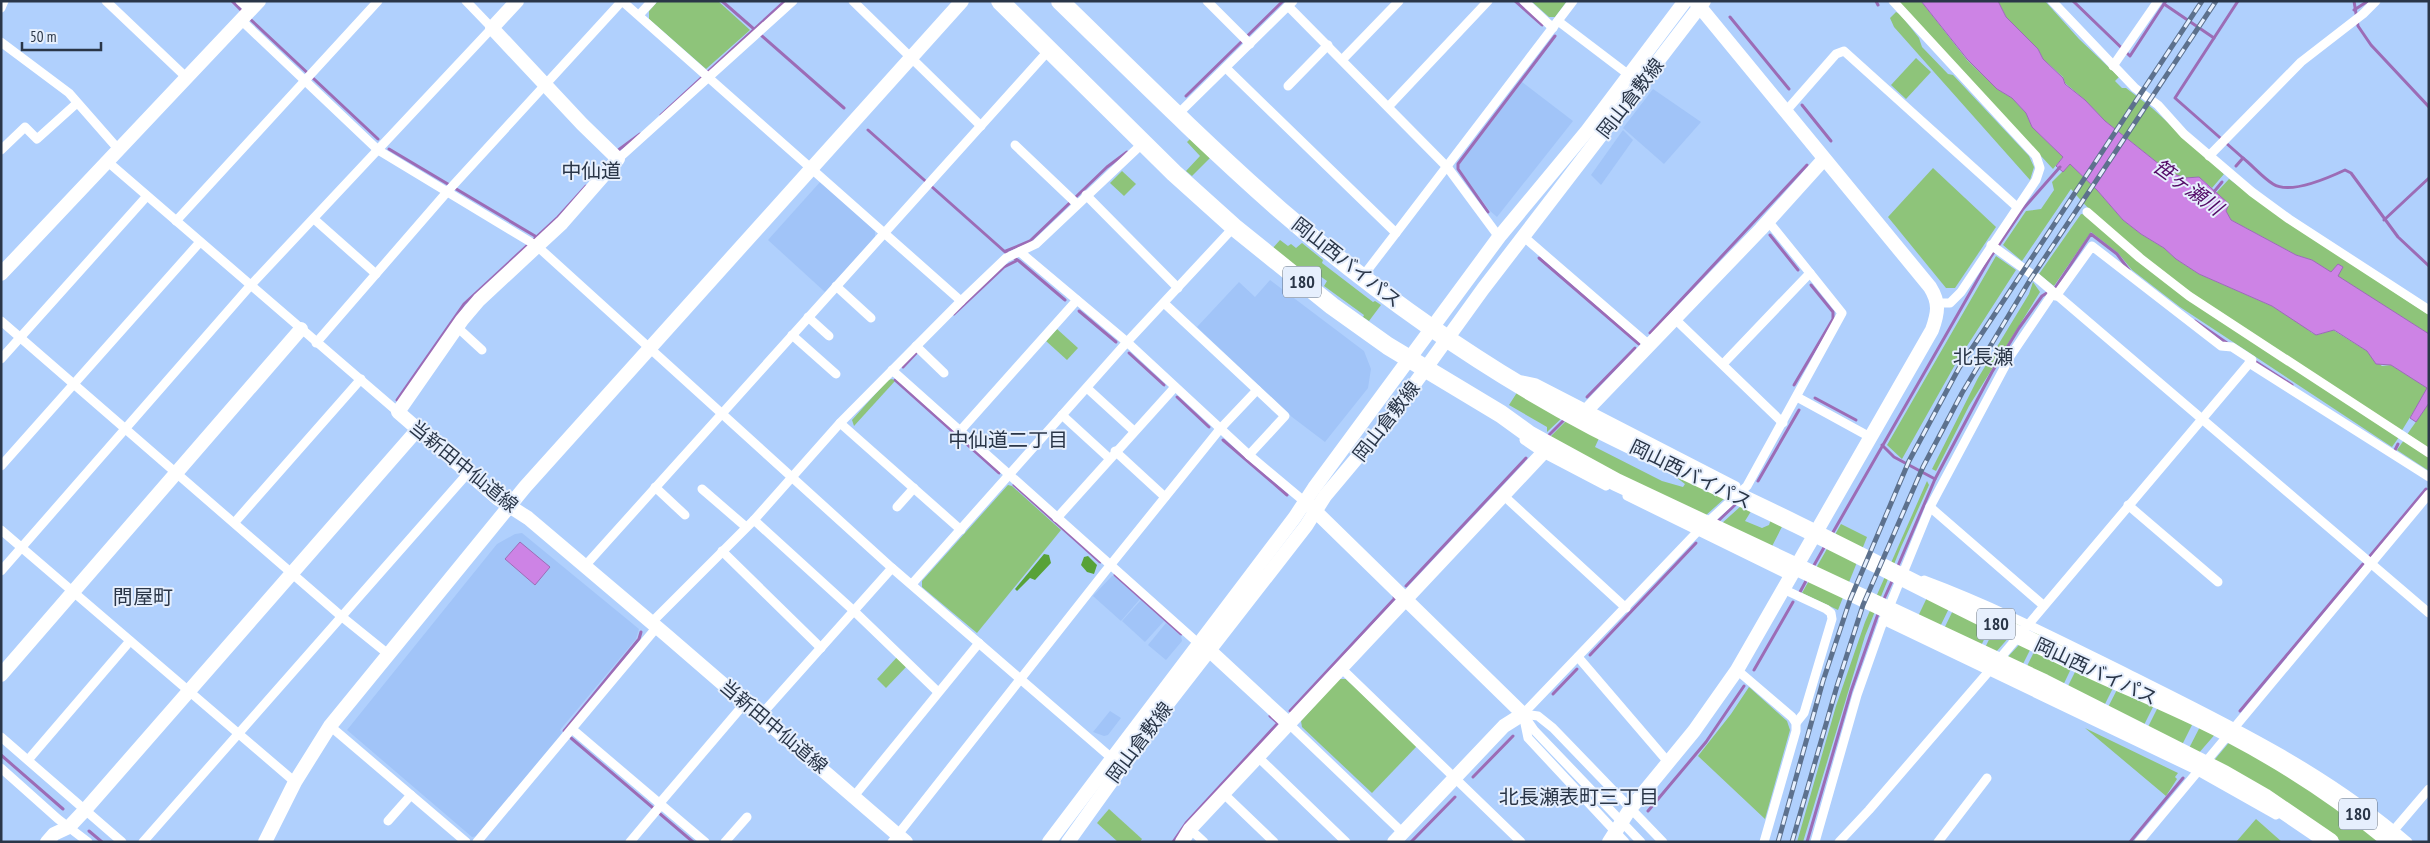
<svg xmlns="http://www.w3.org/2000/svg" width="2430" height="843" font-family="'PT Sans Narrow','Noto Sans JP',sans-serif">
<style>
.built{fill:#a1c4f8}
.green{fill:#8ec47a;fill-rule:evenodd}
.forest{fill:#58a238}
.water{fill:#cd83e5;stroke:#9c6cb6}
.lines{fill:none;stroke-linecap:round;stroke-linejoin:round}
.stream{stroke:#9c6cb6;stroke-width:3}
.street{stroke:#fff;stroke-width:9}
.secondary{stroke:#fff;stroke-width:14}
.highway{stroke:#fff;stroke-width:18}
.rail-casing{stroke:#5d718d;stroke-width:5}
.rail{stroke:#e6effd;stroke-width:3;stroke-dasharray:9;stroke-linecap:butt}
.labels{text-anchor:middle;stroke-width:4;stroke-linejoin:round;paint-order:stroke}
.shield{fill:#e6effd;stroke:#626e7e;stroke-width:1}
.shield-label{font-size:18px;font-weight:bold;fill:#2a3648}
.street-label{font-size:19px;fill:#2a3648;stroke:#e6effd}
.neighbourhood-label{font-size:20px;fill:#2a3648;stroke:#e6effd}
.water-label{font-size:20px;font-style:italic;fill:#530966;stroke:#e6effd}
</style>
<rect width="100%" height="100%" fill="#b0d0fd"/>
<g class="built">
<polygon points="1522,82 1573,121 1497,217 1489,210 1460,170 1459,165"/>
<polygon points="1653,89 1701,122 1664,164 1623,128"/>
<polygon points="1623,130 1633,140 1601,185 1591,175"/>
<polygon points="821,181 875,231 875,238 825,292 768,240"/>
<polygon points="1270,280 1364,351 1371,369 1368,388 1325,442 1292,417 1197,327 1239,282 1255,297"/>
<polygon points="522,533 639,629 636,639 560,730 564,734 477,836 472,837 347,730 497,544 515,534"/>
<polygon points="1112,576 1114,576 1140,599 1121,621 1093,596"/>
<polygon points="1141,600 1164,621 1145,642 1122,621"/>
<polygon points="1166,623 1181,636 1182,641 1166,660 1148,645"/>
<polygon points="1110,711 1121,718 1108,735 1104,736 1093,732"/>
</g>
<g class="green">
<polygon points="658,1 718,1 750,30 706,69 649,19 649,11"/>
<polygon points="1531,1 1567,1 1555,17 1549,17"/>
<polygon points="1898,1 1921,1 1967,60 1997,89 2012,98 2026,113 2032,127 2063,157 2053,169"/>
<polygon points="1998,1 2045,1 2079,39 2119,77 2115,81 2122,88 2126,88 2152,108 2224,174 2212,188 2199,177 2185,178 2169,172 2105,121 2085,100 2065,83 2063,77 2043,59 2038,49 2006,17"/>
<polygon points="1896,12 1900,14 1919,38 1922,47 1948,74 1953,75 2029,156 2034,167 2030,180 1894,27 1890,18"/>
<polygon points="1916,58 1931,72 1906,99 1891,85"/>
<polygon points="1190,139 1210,158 1192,176 1186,171 1200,156 1187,142"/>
<path d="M 2070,164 L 2097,190 L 2123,220 L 2141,234 L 2164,248 L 2176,259 L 2199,274 L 2272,306 L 2301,324 L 2312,333 L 2317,335 L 2333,330 L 2367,351 L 2374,360 L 2382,366 L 2391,365 L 2428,388 L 2401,432 C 2328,385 2253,339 2183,287 C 2143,257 2103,227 2071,189 L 2022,261 L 2003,245 L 2026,211 L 2041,209 L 2054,190 L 2052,182 Z"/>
<polygon points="1933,168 1996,227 1955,288 1946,288 1888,217"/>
<polygon points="1122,171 1136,184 1124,196 1110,183"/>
<polygon points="2229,179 2283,219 2429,315 2429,334 2337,276 2343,267 2338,264 2331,273 2312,260 2296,255 2231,220 2216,193"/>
<polygon points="2081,214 2088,215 2138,260 2399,437 2392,447 2180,307 2132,270 2118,253 2091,232 2054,286 2039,274"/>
<polygon points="1280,240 1288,246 1291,244 1296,248 1302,243 1323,260 1322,263 1373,302 1375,301 1381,305 1369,321 1363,317 1364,315 1324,286 1327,281 1320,276 1316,280 1312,280 1272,249"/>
<polygon points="1996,256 2016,270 1956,363 1902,459 1887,445"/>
<polygon points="2033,282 2040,292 1969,406 1936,471 1932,469 1978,378 2029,294"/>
<polygon points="1057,329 1078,348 1067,360 1046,341"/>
<polygon points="892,379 895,381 854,426 852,420 888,380"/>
<polygon points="1518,391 1563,417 1547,432 1547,427 1509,405"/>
<polygon points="2429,403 2429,450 2406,436"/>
<polygon points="1567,420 1600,436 1595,447 1662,481 1683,487 1685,484 1668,471 1734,490 1695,525 1550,437"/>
<polygon points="2404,440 2429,456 2429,471 2397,450"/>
<polygon points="1927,481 1929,485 1901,547 1865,636 1803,842 1797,842 1836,706 1865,622"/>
<polygon points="1008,485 1012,486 1061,530 977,633 922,587 922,581"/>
<polygon points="1751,497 1758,500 1745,521 1762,528 1769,525 1775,508 1788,515 1766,558 1711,533"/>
<polygon points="1841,524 1867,537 1838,610 1802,593"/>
<path d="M 1933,585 L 2019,624 L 2019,626 L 1988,661 L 1912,629 ZM 1955,596 L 1959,598 L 1940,637 L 1936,635 ZM 1995,617 L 1999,619 L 1981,656 L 1977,654 Z"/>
<path d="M 2031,632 L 2037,633 L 2199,711 L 2177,755 L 2005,673 L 2002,667 L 2004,661 ZM 2037,636 L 2041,638 L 2022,676 L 2018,674 ZM 2077,656 L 2082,658 L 2063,696 L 2059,694 ZM 2120,674 L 2124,676 L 2103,717 L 2100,714 ZM 2160,693 L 2164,695 L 2143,737 L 2139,735 Z"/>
<polygon points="898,656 907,666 886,688 877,679"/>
<polygon points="1339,679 1346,679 1417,746 1372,793 1302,727 1301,721"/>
<polygon points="1749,687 1787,721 1790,730 1765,819 1698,756 1731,714"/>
<polygon points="2206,715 2224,724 2191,762 2184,758"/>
<polygon points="2085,728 2178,773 2175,777 2177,779 2166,796"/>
<polygon points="2237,733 2383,842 2342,842 2303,815 2206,770"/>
<polygon points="1109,809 1142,839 1140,842 1118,842 1097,823"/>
<polygon points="2256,819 2282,842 2236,842"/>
</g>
<g class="forest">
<polygon points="1044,554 1049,555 1051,563 1035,580 1030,578 1017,591 1015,589"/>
<polygon points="1088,556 1097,565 1094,574 1087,572 1081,565 1084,557"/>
</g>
<g class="water">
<polygon points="1921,1 1998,1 2006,17 2038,49 2043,59 2063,78 2065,84 2085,100 2105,121 2169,172 2185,178 2199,177 2229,204 2226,211 2231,220 2296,255 2312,260 2331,272 2338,264 2343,267 2338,276 2429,334 2429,403 2416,422 2410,418 2427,388 2391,365 2376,364 2367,351 2334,330 2316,335 2272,306 2199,274 2176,259 2164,248 2141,234 2123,220 2097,190 2070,164 2063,172 2056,166 2063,157 2032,127 2026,113 2012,98 1997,89 1967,59"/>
<polygon points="520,542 550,567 535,585 505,559"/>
</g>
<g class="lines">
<g class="stream">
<polyline points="232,1 243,12"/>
<polyline points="722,1 844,108"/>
<polyline points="1515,1 1542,25"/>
<polyline points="1876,1 1878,5"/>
<polyline points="2073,1 2130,56 2166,1"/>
<polyline points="2238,1 2175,98 2243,158"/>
<polyline points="2354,1 2358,26 2371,45 2429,107"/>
<polyline points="2164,4 2214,38"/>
<polyline points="2354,10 2368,1"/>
<polyline points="1730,17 1789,89"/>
<polyline points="249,18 378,139"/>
<polyline points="1186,96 1283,1"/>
<polyline points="1802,105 1831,141"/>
<polyline points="661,115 785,1"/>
<polyline points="868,130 1004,251 1019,261 1065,300"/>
<polyline points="389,149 535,236"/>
<polyline points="617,151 640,134"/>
<path d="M 2236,166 L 2243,158 C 2253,166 2262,177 2273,184 C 2290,195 2328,178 2345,170 L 2351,173 L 2398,237 L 2429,266"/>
<polyline points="2213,193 2222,182"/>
<polyline points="1488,212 1458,169 1458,164 1555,36"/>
<polyline points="2384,220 2429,178"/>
<polyline points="1770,235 1798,270"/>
<polyline points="1006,251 1030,241 1107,167 1127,152"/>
<polyline points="1539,258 1639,344"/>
<polyline points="1079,311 1116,342"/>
<polyline points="954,314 1004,267 1016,261"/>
<polyline points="2195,321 2227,343"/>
<polyline points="1650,333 1807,165"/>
<polyline points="1129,353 1164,385"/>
<polyline points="2253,360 2292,385"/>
<polyline points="903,367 919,350"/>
<polyline points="895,380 999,473"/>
<polyline points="1794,385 1833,319 1833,312 1811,285"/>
<polyline points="1177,397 1209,427"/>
<polyline points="1587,397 1635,348"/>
<polyline points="1815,398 1856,420"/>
<polyline points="397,400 464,304 558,217 586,186"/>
<polyline points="1548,436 1565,419"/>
<polyline points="1223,440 1287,495"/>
<polyline points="1882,445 1894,457 1935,479"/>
<polyline points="2394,452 2398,444"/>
<polyline points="1758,481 1799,410"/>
<polyline points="1014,485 1100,562"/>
<polyline points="1717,522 1738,502"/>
<polyline points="1832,534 1990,258 2023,209 2060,167"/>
<polyline points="2370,556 2426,489"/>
<polyline points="1813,567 1826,544"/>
<polyline points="1897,568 1935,479 1992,372 2019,328 2042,296 2055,288 2091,234 2117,254 2129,270"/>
<polyline points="1115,575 1181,634"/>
<polyline points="1406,586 1526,458"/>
<polyline points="1800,592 1807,579"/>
<polyline points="1883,601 1893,579"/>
<polyline points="1590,655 1696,543"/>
<polyline points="1754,670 1793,602"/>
<polyline points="1553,694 1577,669"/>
<polyline points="1290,711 1395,598 1394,597"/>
<polyline points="2240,711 2363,564"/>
<polyline points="564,731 639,639 641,632"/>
<polyline points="571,738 693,842"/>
<polyline points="1,755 63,809"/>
<polyline points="1473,777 1513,736"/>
<polyline points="1648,811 1706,742 1744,686"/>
<polyline points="89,831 102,842"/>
<polyline points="1173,842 1186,823 1278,723 1270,716"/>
<polyline points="1411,842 1455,797"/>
<polyline points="1807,842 1851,691 1879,611"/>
<polyline points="2130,842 2183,778"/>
</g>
<g class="street">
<polyline points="106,1 187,78"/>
<polyline points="240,1 250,10"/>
<polyline points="622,1 961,301"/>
<polyline points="853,1 981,126"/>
<polyline points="1207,1 1250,44"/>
<polyline points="1524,1 1553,28"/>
<polyline points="1893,1 2036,156 2040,168 2036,180 1961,292 1950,303 1938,303"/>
<polyline points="2052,1 2135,88 2158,105 2184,134 2252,192 2289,219 2429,310"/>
<polyline points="1288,6 1448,168 1499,237"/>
<polyline points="1,8 4,1"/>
<polyline points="639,15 652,1"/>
<polyline points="241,20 378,150 537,246 892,568 1115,761"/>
<polyline points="1558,21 1629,75"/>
<polyline points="1,42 69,93 119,150"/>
<polyline points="1342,60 1399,1"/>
<polyline points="2113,66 2158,1"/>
<polyline points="1226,68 1396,233 1573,1"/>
<polyline points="1288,86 1328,45"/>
<polyline points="1389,106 1488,1"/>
<polyline points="1786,111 1836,54 1844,51 2017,207"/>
<polyline points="1177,115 1293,1"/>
<polyline points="1015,145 1077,204"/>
<polyline points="1,150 25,127 37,139 77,103"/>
<polyline points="2209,156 2301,62 2363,14 2376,1"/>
<polyline points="618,159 793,1"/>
<polyline points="108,162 398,412"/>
<polyline points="1086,195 1178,288"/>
<polyline points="2087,212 2140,258 2189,296 2429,453"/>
<polyline points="314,219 376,274"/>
<polyline points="176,221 378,1"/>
<polyline points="1524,237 1649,345"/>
<polyline points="1991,245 2037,278 2429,613"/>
<polyline points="1020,252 1127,342 1249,455 1305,502"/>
<polyline points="1363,276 1396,233"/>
<polyline points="836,286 871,318"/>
<polyline points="1164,303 1285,416 1249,455"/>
<polyline points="808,317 829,336"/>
<polyline points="1675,319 1783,423"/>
<polyline points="1,321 341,616 388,654"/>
<polyline points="457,327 482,350"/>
<polyline points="792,335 836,374"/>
<polyline points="316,343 447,192 622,1"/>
<polyline points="916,346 944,373"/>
<polyline points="1,359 147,196"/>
<polyline points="2249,363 2429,477"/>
<polyline points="1723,364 1810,273 1768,221"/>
<polyline points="892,370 1198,643"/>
<polyline points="1522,380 1536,383 1736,486"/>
<polyline points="1087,388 1134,431"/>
<polyline points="1797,397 1870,437"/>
<polyline points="1062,415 1109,458"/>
<polyline points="840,423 961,530"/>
<polyline points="960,431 1077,300"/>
<polyline points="1524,440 1543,453 1606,486"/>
<polyline points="1115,451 1165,497"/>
<polyline points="1,466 200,242"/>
<polyline points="655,487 685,515"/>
<polyline points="702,489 746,527"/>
<polyline points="1503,495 1626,608"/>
<polyline points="1627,496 1790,576"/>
<polyline points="2128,505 2218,582"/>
<polyline points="897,507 914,488"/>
<polyline points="1930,507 2043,605"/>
<polyline points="1057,518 1175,387"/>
<polyline points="754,520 854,611 938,692"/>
<polyline points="235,522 361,379"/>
<polyline points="1,530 295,782"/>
<polyline points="722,551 821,648"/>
<polyline points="584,567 1049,50"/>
<polyline points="1,571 250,286 492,28 466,1"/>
<path d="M 1924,580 C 1994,606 2060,640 2127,673 C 2225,722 2324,769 2408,842"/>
<polyline points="912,584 1127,342 1234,227"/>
<polyline points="1783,589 1826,609 1831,613 1832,619 1804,713 1796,723"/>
<polyline points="1883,620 2198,771 2276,815"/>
<polyline points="652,622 754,520 840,423 961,301 1006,258 1036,244 1143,143"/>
<polyline points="1578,657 1668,762"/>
<polyline points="1342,669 1521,842"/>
<polyline points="1737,670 1792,717 1796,723 1796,731 1764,842"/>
<polyline points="1523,714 1698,531 1747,486 1842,313 1810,273"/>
<polyline points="1523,714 1538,716 1553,728 1663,842"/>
<polyline points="1523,714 1534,730 1641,842"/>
<polyline points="1523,714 1528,738 1625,842"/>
<polyline points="761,715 892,568"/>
<polyline points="1289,724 1403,833"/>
<polyline points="330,726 466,842"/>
<polyline points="572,729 705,842"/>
<polyline points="1,737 122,842"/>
<polyline points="1258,757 1346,842"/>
<polyline points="28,760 130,641"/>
<polyline points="1,768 58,819 88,842"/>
<polyline points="1224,794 1274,842"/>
<polyline points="855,795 979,643"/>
<polyline points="659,804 745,703"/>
<polyline points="388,821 411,795"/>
<polyline points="1190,829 1204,842"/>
<polyline points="2394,830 2429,789"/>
<polyline points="143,842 468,473"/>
<polyline points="477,842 657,627"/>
<polyline points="630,842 661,805"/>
<polyline points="725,842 747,817"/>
<polyline points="892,842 1104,573 1220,429 1257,390"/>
<polyline points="1815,842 1857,695 1881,627 1930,507 2011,355 2053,293"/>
<polyline points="1839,842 1869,810 1990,670 2252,360 2232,347 2221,346 2092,246 2056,296"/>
<polyline points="1938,842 1987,778"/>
<polyline points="2139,842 2429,494"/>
</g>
<g class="secondary">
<polyline points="517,1 492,28 582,124 618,159 562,223 479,300 462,320 398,412 497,498 528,518 665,634 906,842"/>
<polyline points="1,274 259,1"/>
<polyline points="1586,411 1761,229 1824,159"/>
<polyline points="1309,505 1523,714 1504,726 1394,842"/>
<polyline points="1209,650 1289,724"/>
<polyline points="1,675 301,329"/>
<polyline points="47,842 54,834 69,827 85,810 418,429"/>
<polyline points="265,842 295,782 330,726 525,487 962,1"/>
<polyline points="1049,842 1295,517 1314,488 1499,237 1587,131 1685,1"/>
<polyline points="1068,842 1159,715 1306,526 1325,496 1387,422 1483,289 1704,1"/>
<polyline points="1182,842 1190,829 1543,453"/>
<path d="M 1609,842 L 1630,809 L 1694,731 L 1737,670 L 1932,330 C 1938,313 1940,303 1930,287 L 1695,1"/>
</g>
<g class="highway">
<polyline points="1000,1 1174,173 1234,227 1332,306 1388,346 1501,414 1530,435 1616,482 2044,683 2224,774 2264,797 2330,842"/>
<path d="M 1060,1 C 1132,71 1204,143 1280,210 C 1375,292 1482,368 1594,427 C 1661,461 1729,491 1796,524 C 1884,567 1971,613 2060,655 C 2105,677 2152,696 2198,718 C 2267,751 2333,792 2392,842"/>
</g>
<defs>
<g id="rail">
<polyline points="1778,842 1823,681 1850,600 1909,461 1959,368 2202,1"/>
<polyline points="1792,842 1837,686 1863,605 1923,467 1962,393 2030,280 2216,1"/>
</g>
</defs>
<use href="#rail" class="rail-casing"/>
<use href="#rail" class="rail"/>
</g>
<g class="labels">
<g class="shield">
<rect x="1283" y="266.5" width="38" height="31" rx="4"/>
<rect x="1977" y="608.5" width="38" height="31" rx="4"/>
<rect x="2339" y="798.5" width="38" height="31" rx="4"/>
</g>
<g class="shield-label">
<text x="1302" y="288">180</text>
<text x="1996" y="630">180</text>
<text x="2358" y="820">180</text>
</g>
<g class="street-label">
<text transform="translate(1630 98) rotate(-52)" y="7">岡山倉敷線</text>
<text transform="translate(1347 262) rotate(38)" y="7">岡山西バイパス</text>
<text transform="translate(1386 421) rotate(-52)" y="7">岡山倉敷線</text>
<text transform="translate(464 466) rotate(39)" y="7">当新田中仙道線</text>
<text transform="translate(1691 474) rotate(26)" y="7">岡山西バイパス</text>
<text transform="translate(2096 671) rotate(25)" y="7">岡山西バイパス</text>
<text transform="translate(774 726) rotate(40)" y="7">当新田中仙道線</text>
<text transform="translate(1139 742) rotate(-53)" y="7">岡山倉敷線</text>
</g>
<g class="neighbourhood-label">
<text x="591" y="178">中仙道</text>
<text x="1983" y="364">北長瀬</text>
<text x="1008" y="447">中仙道二丁目</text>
<text x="143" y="604">問屋町</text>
<text x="1579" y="804">北長瀬表町三丁目</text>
</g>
<g class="water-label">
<text transform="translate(2188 187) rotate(36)" y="7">笹ヶ瀬川</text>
</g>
</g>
<rect width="2430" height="843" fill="none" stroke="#2a3648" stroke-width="5"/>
<path d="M22 42v8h79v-8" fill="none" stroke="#2a3648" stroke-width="2.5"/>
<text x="30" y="42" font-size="15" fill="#2a3648" stroke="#e6effd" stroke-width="4" paint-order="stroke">50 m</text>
</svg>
